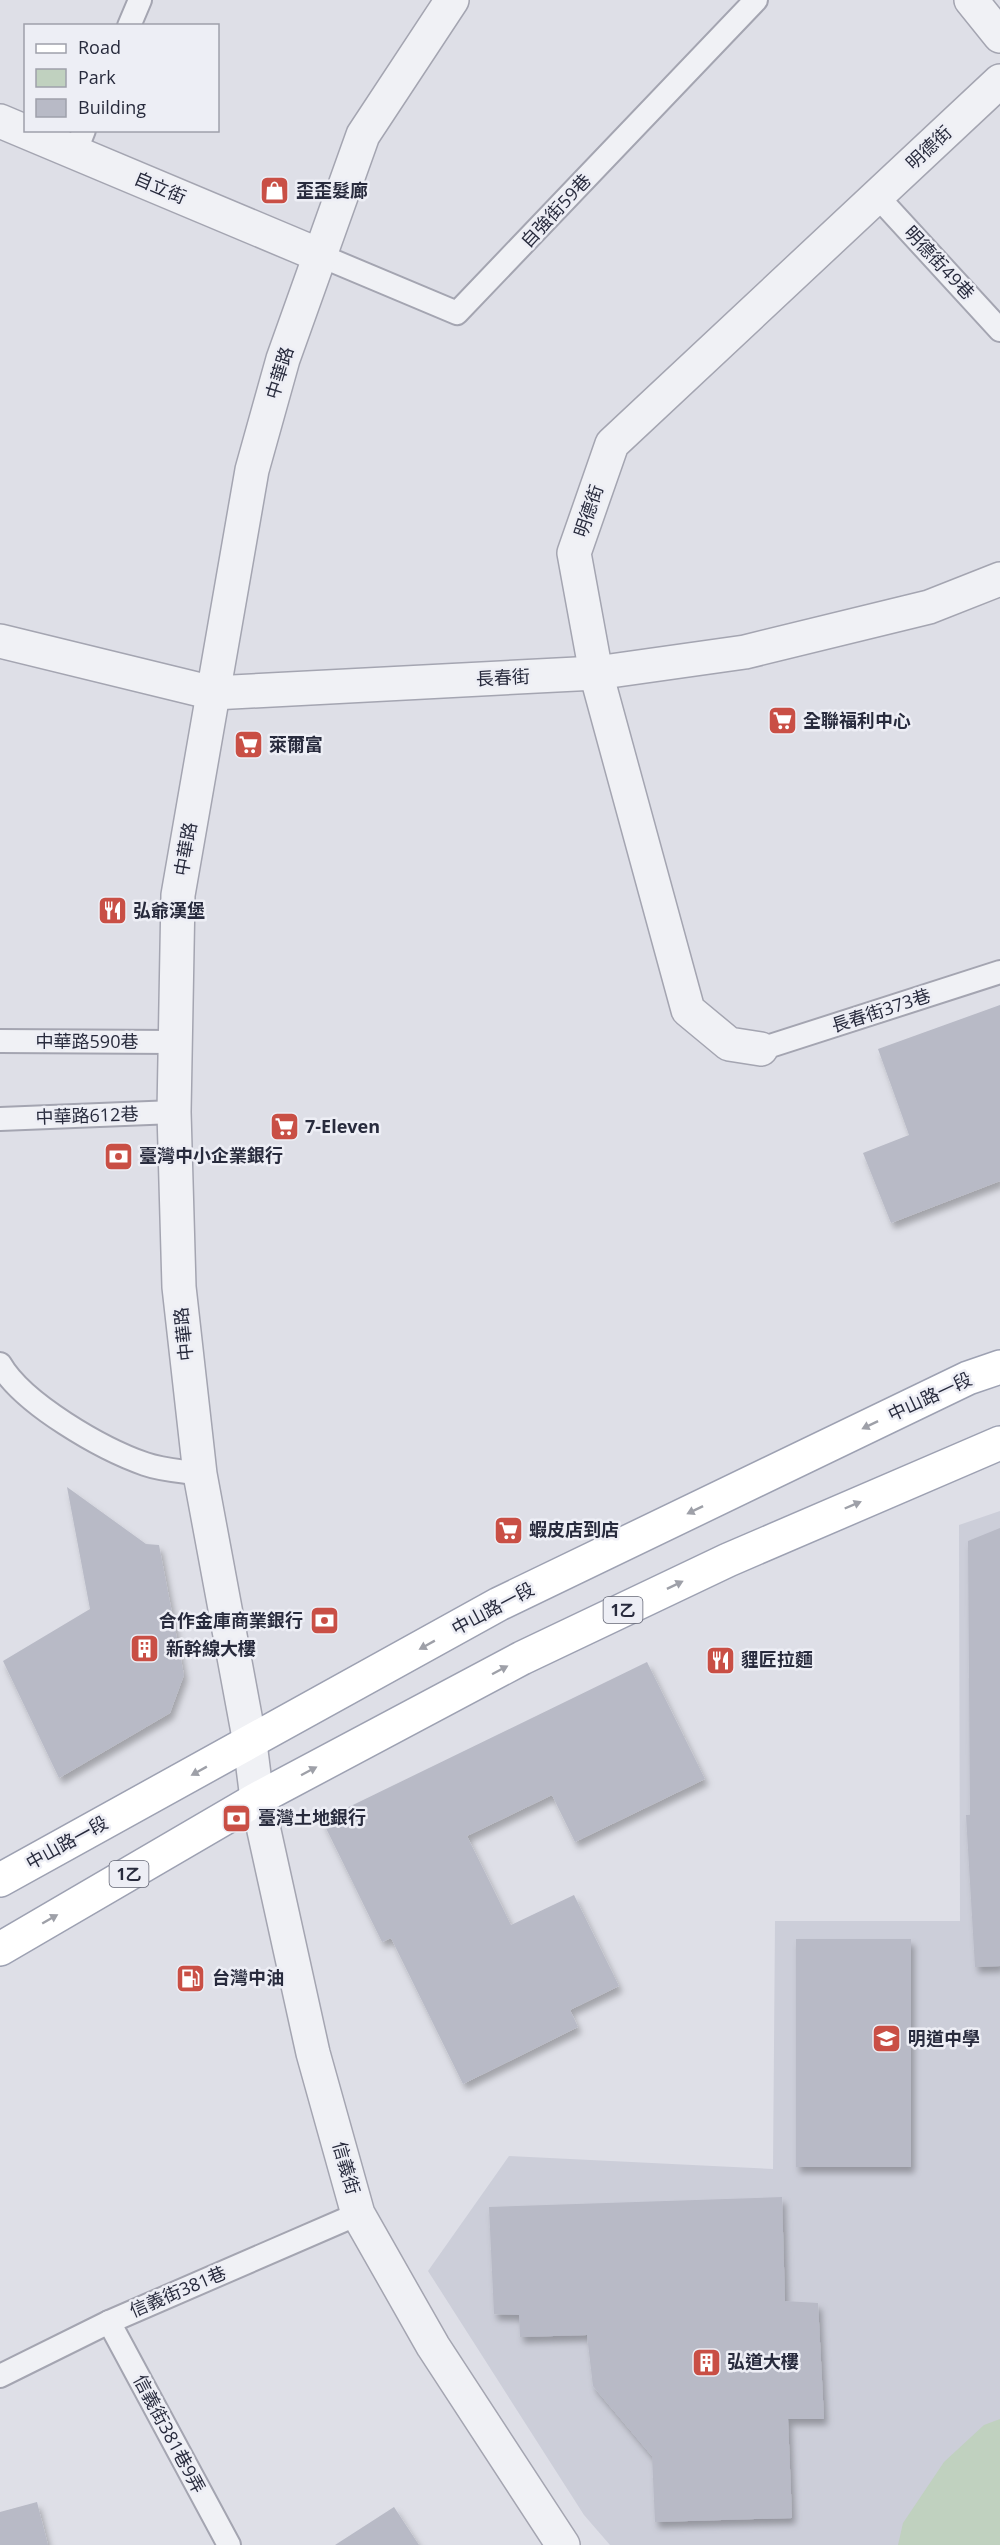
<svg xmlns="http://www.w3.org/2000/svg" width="1000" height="2545" font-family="'Open Sans','Noto Sans TC',sans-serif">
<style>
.built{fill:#ccced9}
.green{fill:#c0d1bf}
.building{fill:#b8bac6;filter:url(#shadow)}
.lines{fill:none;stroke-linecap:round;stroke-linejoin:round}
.lane-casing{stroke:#a4a5b1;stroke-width:26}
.street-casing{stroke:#a4a5b1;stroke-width:36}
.primary-casing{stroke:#9da1b2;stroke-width:36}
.lane{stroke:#f0f1f5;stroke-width:22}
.street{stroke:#f0f1f5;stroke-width:33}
.primary{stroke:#fff;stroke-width:33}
.oneway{fill:#9ea0a8}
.labels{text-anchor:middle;stroke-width:5;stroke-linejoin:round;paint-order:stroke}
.shield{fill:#edeef5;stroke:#636674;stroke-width:1.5}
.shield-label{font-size:16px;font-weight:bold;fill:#282b3d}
.street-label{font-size:18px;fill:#282b3d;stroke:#edeef5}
.poi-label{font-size:18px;font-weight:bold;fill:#282b3d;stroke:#edeef5;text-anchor:start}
</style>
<defs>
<filter id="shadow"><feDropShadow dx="3.5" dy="6" stdDeviation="3" flood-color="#0004"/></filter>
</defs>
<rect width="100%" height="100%" fill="#dedfe7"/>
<polygon class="built" points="1000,1511 1000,2545 610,2545 584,2515 428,2271 509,2156 773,2169 775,1921 960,1921 959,1525"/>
<polygon class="green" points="1000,2419 1000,2545 898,2545 903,2523 944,2462 984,2425"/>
<g class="building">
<polygon points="1000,1005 1000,1181 891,1223 863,1153 909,1135 878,1049"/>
<polygon points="67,1487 146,1544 159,1545 184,1675 170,1713 59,1778 3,1661 90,1609"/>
<polygon points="1000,1528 1000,1966 975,1967 966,1815 970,1815 968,1541"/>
<polygon points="647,1662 705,1779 575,1842 552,1795 467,1836 511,1925 574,1895 619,1986 570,2010 578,2027 463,2084 391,1938 382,1942 322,1820"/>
<rect x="796" y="1939" width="115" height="228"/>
<polygon points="782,2197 785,2301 818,2303 824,2419 788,2419 792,2518 655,2522 652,2456 593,2386 587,2335 520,2337 519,2315 494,2314 489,2207"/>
<polygon points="37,2502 48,2545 0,2545 0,2512"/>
<polygon points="394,2507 419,2545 335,2545"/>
</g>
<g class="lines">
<defs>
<g id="lane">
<polyline points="129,26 140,0"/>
<polyline points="75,153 84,130"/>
<polyline points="877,196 1000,330"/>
<polyline points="319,255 457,313 756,0"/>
<polyline points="0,1041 174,1042"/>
<polyline points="761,1049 1000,972"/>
<polyline points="0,1119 174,1112"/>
<path d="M 0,1364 C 23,1404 102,1449 145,1464 C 162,1470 182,1471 200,1474"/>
<polyline points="109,2322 229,2545"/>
<polyline points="0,2376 109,2322 358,2214"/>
</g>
<g id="street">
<polyline points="452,0 363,135 283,359 252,470 178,895 174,1112 179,1287 200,1474 250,1743 257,1799 313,2053 358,2214 433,2346 563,2545"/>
<polyline points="971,0 1000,36"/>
<polyline points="0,121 319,255"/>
<polyline points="0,641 213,693 596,673 745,652 929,607 1000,579"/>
<polyline points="761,1049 729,1044 688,1010 596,673 574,553 612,444 1000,81"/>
</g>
<g id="primary">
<polyline points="0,1880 499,1604 968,1378 1000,1367"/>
<polyline points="0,1949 257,1799 522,1658 728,1560 1000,1443"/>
</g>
</defs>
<use href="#lane" class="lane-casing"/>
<use href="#street" class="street-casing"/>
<use href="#primary" class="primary-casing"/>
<use href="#lane" class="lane"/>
<use href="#street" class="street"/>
<use href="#primary" class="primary"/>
</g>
<defs><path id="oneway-solid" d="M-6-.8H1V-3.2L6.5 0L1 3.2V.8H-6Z" transform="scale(1.5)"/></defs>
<g class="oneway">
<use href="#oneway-solid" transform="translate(870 1425) rotate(154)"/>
<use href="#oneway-solid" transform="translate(853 1505) rotate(-23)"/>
<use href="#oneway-solid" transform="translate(695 1510) rotate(154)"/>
<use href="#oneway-solid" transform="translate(675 1585) rotate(-26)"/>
<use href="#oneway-solid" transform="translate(427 1645) rotate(151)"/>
<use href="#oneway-solid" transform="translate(500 1670) rotate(-28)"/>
<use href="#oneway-solid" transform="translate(199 1771) rotate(151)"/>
<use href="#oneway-solid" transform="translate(309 1771) rotate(-28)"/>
<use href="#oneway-solid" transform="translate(50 1919) rotate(-30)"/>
</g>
<defs>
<symbol id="shop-square" viewBox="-11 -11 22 22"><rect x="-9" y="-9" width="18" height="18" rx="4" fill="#c94f45" stroke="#edeef5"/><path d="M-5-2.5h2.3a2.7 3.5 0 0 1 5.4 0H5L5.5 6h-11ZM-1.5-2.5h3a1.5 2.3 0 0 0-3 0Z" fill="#fff"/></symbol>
<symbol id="supermarket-square" viewBox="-11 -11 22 22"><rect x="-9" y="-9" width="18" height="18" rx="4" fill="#c94f45" stroke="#edeef5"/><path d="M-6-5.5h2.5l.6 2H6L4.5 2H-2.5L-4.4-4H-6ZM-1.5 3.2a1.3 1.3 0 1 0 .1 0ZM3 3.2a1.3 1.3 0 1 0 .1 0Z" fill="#fff"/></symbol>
<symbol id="restaurant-square" viewBox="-11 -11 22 22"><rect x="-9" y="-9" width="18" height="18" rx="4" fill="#c94f45" stroke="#edeef5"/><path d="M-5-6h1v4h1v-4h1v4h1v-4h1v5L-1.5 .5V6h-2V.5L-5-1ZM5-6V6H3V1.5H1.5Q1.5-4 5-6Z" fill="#fff"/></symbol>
<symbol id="bank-square" viewBox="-11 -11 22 22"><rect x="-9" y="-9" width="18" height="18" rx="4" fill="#c94f45" stroke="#edeef5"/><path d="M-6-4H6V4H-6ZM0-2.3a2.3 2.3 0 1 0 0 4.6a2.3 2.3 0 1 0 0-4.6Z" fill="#fff"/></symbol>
<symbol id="building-square" viewBox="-11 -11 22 22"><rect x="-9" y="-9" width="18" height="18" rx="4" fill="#c94f45" stroke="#edeef5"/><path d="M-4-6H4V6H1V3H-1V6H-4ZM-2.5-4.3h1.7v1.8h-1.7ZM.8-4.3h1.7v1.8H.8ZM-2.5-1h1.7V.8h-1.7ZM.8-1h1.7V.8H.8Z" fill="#fff"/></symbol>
<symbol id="fuel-square" viewBox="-11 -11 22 22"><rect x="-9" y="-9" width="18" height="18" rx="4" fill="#c94f45" stroke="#edeef5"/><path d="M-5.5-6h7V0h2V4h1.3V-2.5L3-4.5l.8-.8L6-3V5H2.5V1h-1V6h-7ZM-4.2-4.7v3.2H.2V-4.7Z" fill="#fff"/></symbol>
<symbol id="school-square" viewBox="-11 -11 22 22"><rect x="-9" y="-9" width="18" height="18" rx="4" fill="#c94f45" stroke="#edeef5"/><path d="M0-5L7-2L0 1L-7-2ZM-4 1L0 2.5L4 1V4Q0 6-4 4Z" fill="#fff"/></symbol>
</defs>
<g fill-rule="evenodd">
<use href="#shop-square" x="258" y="174" width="33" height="33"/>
<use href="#supermarket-square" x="766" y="704" width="33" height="33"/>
<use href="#supermarket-square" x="232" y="728" width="33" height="33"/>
<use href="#restaurant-square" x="96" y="894" width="33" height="33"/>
<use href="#supermarket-square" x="268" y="1110" width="33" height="33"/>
<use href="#bank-square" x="102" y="1140" width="33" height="33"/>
<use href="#supermarket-square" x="492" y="1514" width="33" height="33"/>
<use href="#bank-square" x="308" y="1604" width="33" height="33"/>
<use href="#building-square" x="128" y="1632" width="33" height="33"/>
<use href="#restaurant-square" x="704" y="1644" width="33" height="33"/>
<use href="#bank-square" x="220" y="1802" width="33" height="33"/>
<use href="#fuel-square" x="174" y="1962" width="33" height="33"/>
<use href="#school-square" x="870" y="2022" width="33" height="33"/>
<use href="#building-square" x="690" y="2346" width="33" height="33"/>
</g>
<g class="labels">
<g class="shield">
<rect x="603.5" y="1597" width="39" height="26" rx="4.5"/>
<rect x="109.5" y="1861" width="39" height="26" rx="4.5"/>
</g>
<g class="shield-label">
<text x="623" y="1616">1乙</text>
<text x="129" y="1880">1乙</text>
</g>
<g class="street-label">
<text transform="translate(929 148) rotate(-43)" y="6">明德街</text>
<text transform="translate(160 188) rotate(23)" y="6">自立街</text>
<text transform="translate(556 211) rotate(-47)" y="6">自強街59巷</text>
<text transform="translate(939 263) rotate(47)" y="6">明德街49巷</text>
<text transform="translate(280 373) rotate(-73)" y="6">中華路</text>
<text transform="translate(589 511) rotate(-71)" y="6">明德街</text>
<text transform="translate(503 678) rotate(-3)" y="6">長春街</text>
<text transform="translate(186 849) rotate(-80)" y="6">中華路</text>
<text transform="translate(881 1011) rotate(-18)" y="6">長春街373巷</text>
<text x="87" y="1048">中華路590巷</text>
<text transform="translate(87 1116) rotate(-2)" y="6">中華路612巷</text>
<text transform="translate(184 1334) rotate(-96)" y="6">中華路</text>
<text transform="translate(930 1397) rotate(-25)" y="6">中山路一段</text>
<text transform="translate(493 1609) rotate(-28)" y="6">中山路一段</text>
<text transform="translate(67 1843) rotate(-29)" y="6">中山路一段</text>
<text transform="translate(346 2168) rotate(74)" y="6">信義街</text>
<text transform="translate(178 2292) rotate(-23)" y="6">信義街381巷</text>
<text transform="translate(169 2434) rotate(62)" y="6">信義街381巷9弄</text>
</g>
<g class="poi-label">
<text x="296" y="197">歪歪髮廊</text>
<text x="803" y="727">全聯福利中心</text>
<text x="269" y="751">萊爾富</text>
<text x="133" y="917">弘爺漢堡</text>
<text x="305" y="1133">7-Eleven</text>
<text x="139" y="1162">臺灣中小企業銀行</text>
<text x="529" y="1536">蝦皮店到店</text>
<text x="303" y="1627" text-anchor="end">合作金庫商業銀行</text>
<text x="166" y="1655">新幹線大樓</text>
<text x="741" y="1666">貍匠拉麵</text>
<text x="258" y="1824">臺灣土地銀行</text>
<text x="212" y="1984">台灣中油</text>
<text x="908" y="2045">明道中學</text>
<text x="727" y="2368">弘道大樓</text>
</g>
</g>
<rect x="24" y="24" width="195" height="108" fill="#edeef5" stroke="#9ea0ab" stroke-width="1.5"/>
<rect x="36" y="44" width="30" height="9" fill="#ffffff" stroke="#9ea0ab" stroke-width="1.5"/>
<text x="78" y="54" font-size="18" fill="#282b3d">Road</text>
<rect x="36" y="69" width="30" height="18" fill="#c0d1bf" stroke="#9ea0ab" stroke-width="1.5"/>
<text x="78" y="84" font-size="18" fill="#282b3d">Park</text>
<rect x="36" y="99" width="30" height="18" fill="#b8bac6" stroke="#9ea0ab" stroke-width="1.5"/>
<text x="78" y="114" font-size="18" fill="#282b3d">Building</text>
</svg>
